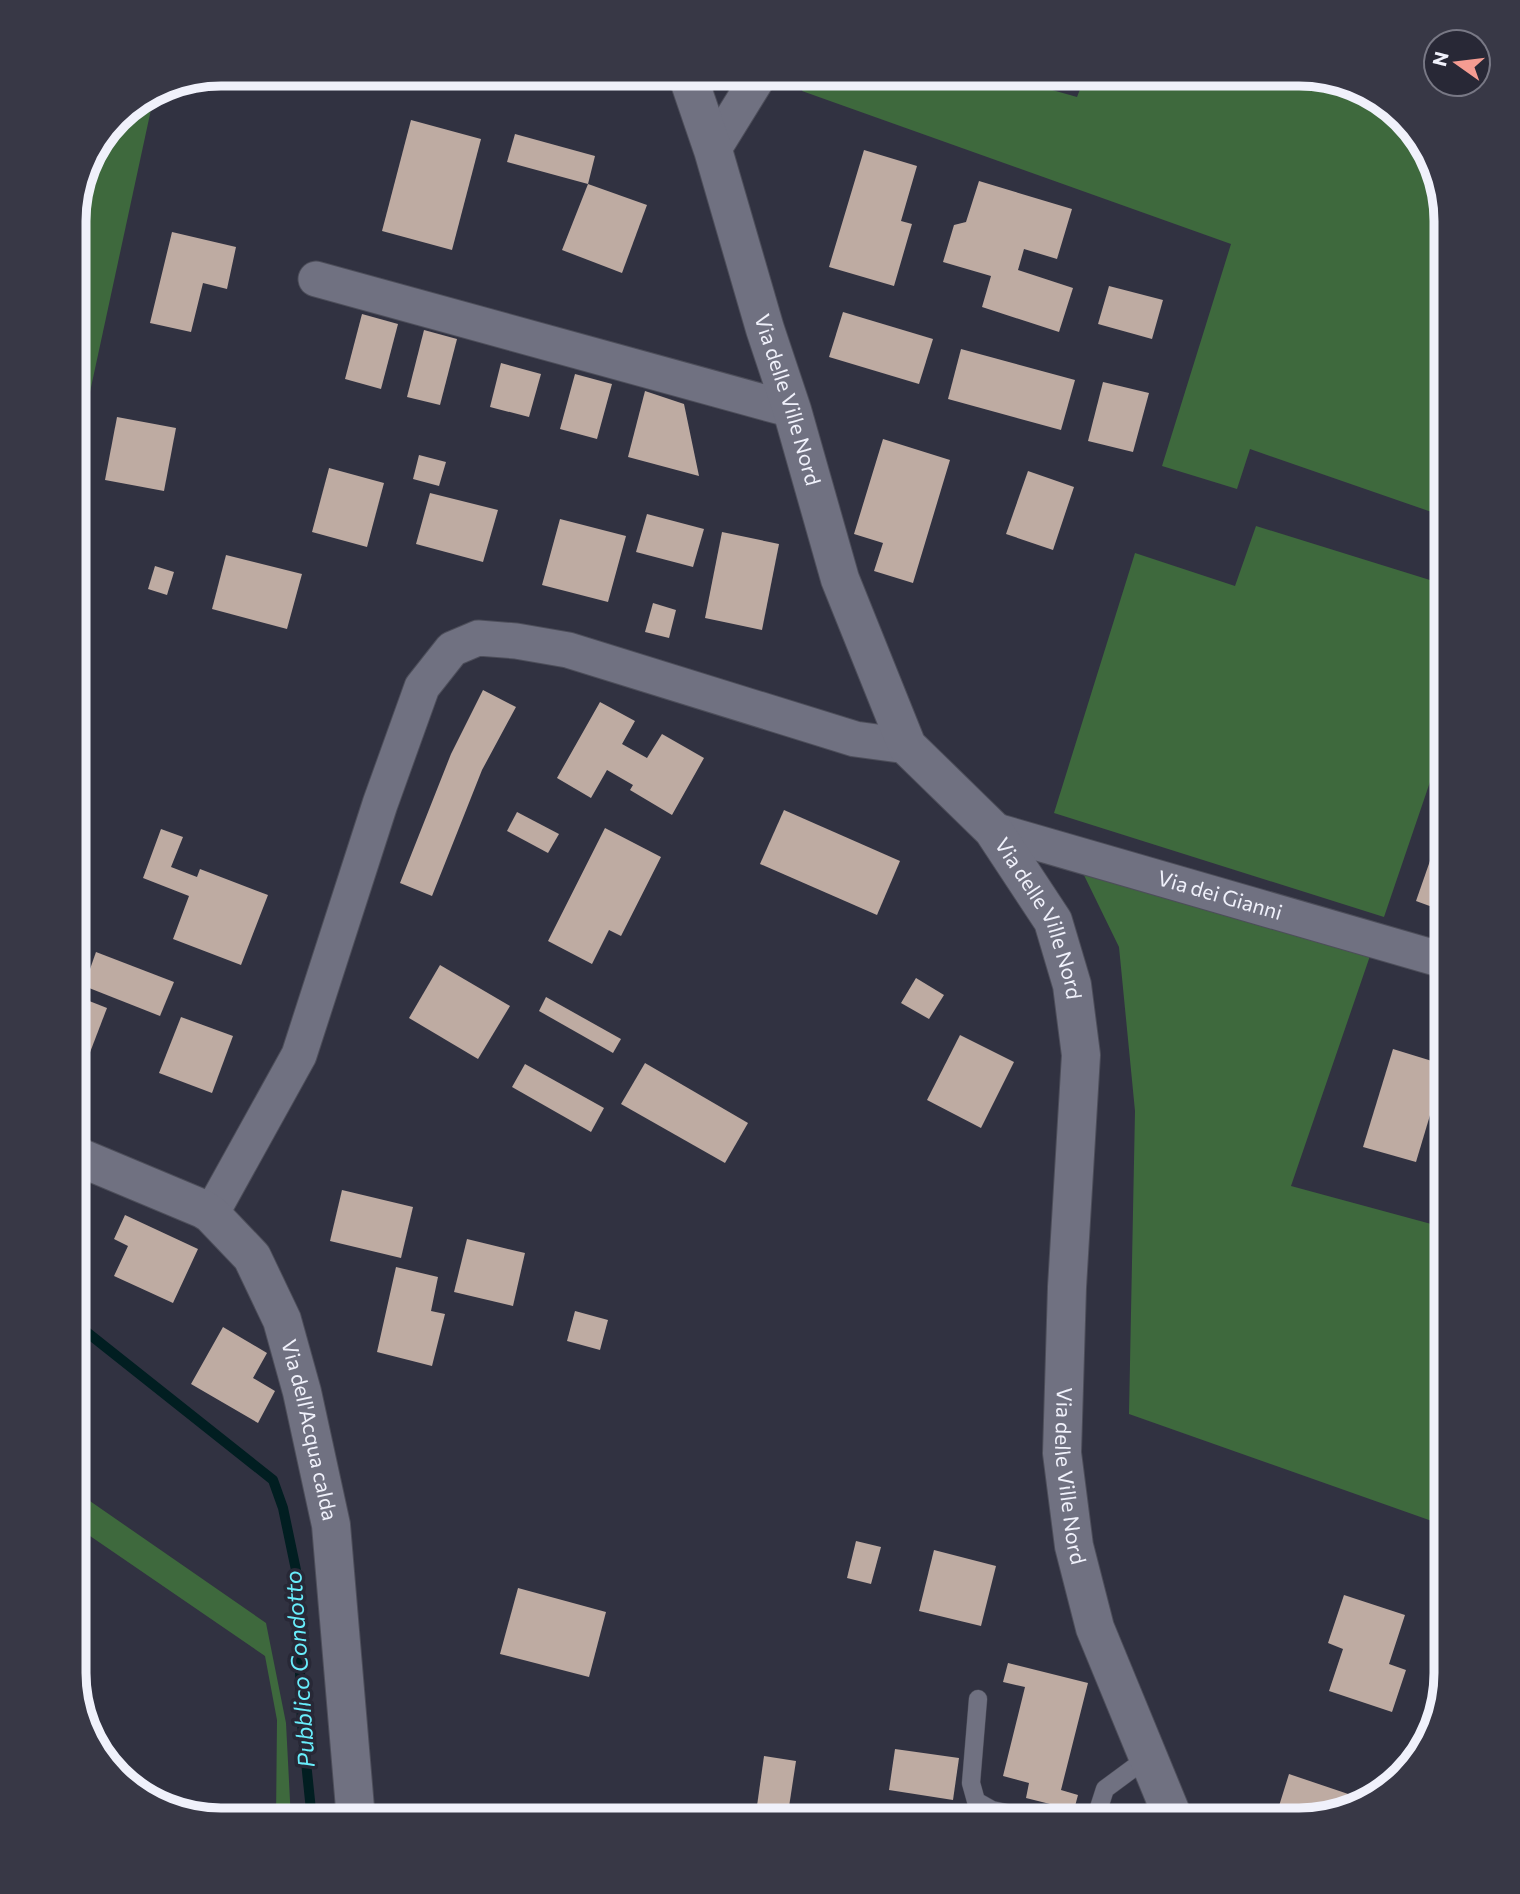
<svg xmlns="http://www.w3.org/2000/svg" width="1520" height="1894" font-family="Commissioner,sans-serif">
<style>
.green{fill:#3e693d}
.lines{fill:none;stroke-linecap:round;stroke-linejoin:round}
.stream{stroke:#011e21;stroke-width:10}
.building{fill:#beaba2}
.service-casing{stroke:#4d4e5a;stroke-width:19}
.minor-casing{stroke:#4d4e5a;stroke-width:37}
.tertiary-casing{stroke:#4d4e5a;stroke-width:40}
.service{stroke:#707181;stroke-width:18}
.minor{stroke:#707181;stroke-width:35}
.tertiary{stroke:#707181;stroke-width:38}
.labels{text-anchor:middle;stroke-width:7;stroke-linejoin:round;paint-order:stroke}
.street-label{font-size:21px;fill:#f0f1fb;stroke:#282836}
.water-label{font-size:23px;font-style:italic;fill:#68eefc;stroke:#282836}
.rim{fill:none;stroke:#f0f1fb;stroke-width:9}
</style>
<rect width="100%" height="100%" fill="#313241"/>
<g class="green">
<polygon points="811,74 996,74 1077,97 1086,74 1309,74 1373,93 1421,139 1446,221 1446,517 1250,449 1237,489 1162,466 1231,244 802,91"/>
<polygon points="155,91 74,466 74,211 89,155 123,110"/>
<polygon points="1256,526 1446,585 1446,735 1384,917 1054,813 1135,553 1235,586"/>
<polygon points="1080,867 1371,953 1291,1186 1446,1228 1446,1526 1129,1414 1135,1111 1119,947"/>
<polygon points="74,1490 266,1623 286,1723 291,1820 276,1820 277,1720 265,1656 74,1525"/>
</g>
<g class="lines">
<polyline class="stream" points="74,1322 273,1480 283,1508 296,1570 302,1723 312,1820"/>
</g>
<g class="building">
<polygon points="441,74 500,74 496,89"/>
<polygon points="411,120 481,139 452,250 382,231"/>
<polygon points="515,134 595,156 588,184 507,162"/>
<polygon points="864,150 917,166 901,221 912,224 894,286 829,267"/>
<polygon points="979,181 1072,209 1057,259 1024,249 1018,270 1073,288 1059,332 982,307 991,276 943,262 954,225 966,222"/>
<polygon points="588,184 647,205 622,273 562,250"/>
<polygon points="172,232 236,247 227,289 203,283 191,332 150,323"/>
<polygon points="1109,286 1163,300 1152,339 1098,324"/>
<polygon points="843,312 933,339 919,384 829,357"/>
<polygon points="362,314 398,324 381,389 345,379"/>
<polygon points="424,330 457,339 440,405 407,397"/>
<polygon points="961,349 1075,380 1061,430 948,399"/>
<polygon points="501,363 541,374 529,417 490,407"/>
<polygon points="575,374 612,384 597,439 560,429"/>
<polygon points="1103,382 1149,393 1133,452 1088,441"/>
<polygon points="645,391 684,404 699,476 628,457"/>
<polygon points="117,417 176,428 164,491 105,480"/>
<polygon points="883,439 950,460 913,583 874,571 883,543 854,534"/>
<polygon points="419,455 446,462 439,486 413,479"/>
<polygon points="329,468 384,483 367,547 312,532"/>
<polygon points="1028,471 1074,487 1053,550 1006,534"/>
<polygon points="430,493 498,510 483,562 416,544"/>
<polygon points="647,514 704,529 693,567 636,552"/>
<polygon points="560,519 626,536 608,602 542,585"/>
<polygon points="722,532 779,544 762,630 705,618"/>
<polygon points="226,555 302,574 287,629 212,609"/>
<polygon points="155,566 174,572 167,595 148,589"/>
<polygon points="653,603 676,610 669,638 645,632"/>
<polygon points="483,690 516,707 482,770 432,896 400,883 451,754"/>
<polygon points="600,702 635,721 622,744 647,758 662,734 704,758 672,815 630,790 633,785 607,770 591,798 557,778"/>
<polygon points="784,810 900,861 877,915 760,864"/>
<polygon points="517,812 559,834 548,853 507,831"/>
<polygon points="1446,815 1446,912 1416,901"/>
<polygon points="605,828 661,857 621,936 609,930 592,964 548,941"/>
<polygon points="161,829 183,837 171,867 197,877 200,869 268,895 241,965 173,939 189,896 143,878"/>
<polygon points="96,952 174,982 160,1016 84,986"/>
<polygon points="440,965 510,1006 478,1059 409,1018"/>
<polygon points="916,978 944,995 929,1019 901,1003"/>
<polygon points="74,995 107,1008 84,1068 74,1063"/>
<polygon points="546,997 621,1039 613,1053 539,1011"/>
<polygon points="181,1017 233,1036 212,1093 159,1073"/>
<polygon points="960,1035 1014,1062 981,1128 927,1100"/>
<polygon points="1393,1049 1445,1065 1416,1162 1363,1147"/>
<polygon points="645,1063 748,1123 725,1163 621,1104"/>
<polygon points="525,1064 604,1108 591,1132 512,1087"/>
<polygon points="342,1190 413,1207 401,1258 330,1241"/>
<polygon points="125,1215 198,1249 173,1303 114,1276 128,1246 114,1239"/>
<polygon points="467,1239 525,1253 513,1306 454,1292"/>
<polygon points="396,1267 438,1277 431,1311 445,1314 432,1366 377,1352"/>
<polygon points="575,1311 608,1320 600,1350 567,1341"/>
<polygon points="223,1327 267,1353 253,1378 275,1391 258,1423 191,1384"/>
<polygon points="856,1541 881,1547 871,1584 847,1578"/>
<polygon points="934,1550 996,1566 981,1626 919,1611"/>
<polygon points="518,1588 606,1612 589,1677 500,1654"/>
<polygon points="1344,1595 1405,1615 1389,1664 1406,1670 1392,1712 1329,1691 1343,1649 1328,1643"/>
<polygon points="1008,1663 1088,1683 1061,1790 1078,1795 1074,1810 1026,1798 1029,1783 1003,1776 1025,1687 1003,1682"/>
<polygon points="895,1749 959,1758 953,1800 889,1790"/>
<polygon points="764,1756 796,1761 787,1820 755,1820"/>
<polygon points="1289,1774 1366,1800 1312,1817 1279,1806"/>
</g>
<g class="lines">
<defs>
<g id="service">
<polyline points="978,1699 971,1783 976,1801 992,1810 1039,1820"/>
<polyline points="1095,1820 1105,1789 1147,1758"/>
</g>
<g id="minor">
<polyline points="713,150 760,74"/>
<polyline points="316,279 792,410"/>
<path id="s1" d="M 993,830 L 1446,961"/>
<polyline points="211,1214 299,1055 380,804 422,687 452,649 478,638 516,641 568,650 855,739 907,746"/>
</g>
<g id="tertiary">
<path id="s2" d="M 687,74 L 713,150 L 765,329 L 792,410 L 840,579 L 907,746 L 993,830 L 1053,921 L 1072,985 L 1081,1055 L 1067,1287 L 1062,1453 L 1074,1546 L 1095,1628 L 1174,1820"/>
<path id="s3" d="M 74,1155 L 203,1209 L 211,1214 L 252,1257 L 282,1320 L 302,1392 L 331,1525 L 356,1820"/>
</g>
</defs>
<use href="#service" class="service-casing"/>
<use href="#minor" class="minor-casing"/>
<use href="#tertiary" class="tertiary-casing"/>
<use href="#service" class="service"/>
<use href="#minor" class="minor"/>
<use href="#tertiary" class="tertiary"/>
</g>
<g class="labels">
<g class="street-label">
<text dy="7" stroke="none"><textPath href="#s2" startOffset="341">Via delle Ville Nord</textPath></text>
<text dy="7" stroke="none"><textPath href="#s1" startOffset="236">Via dei Gianni</textPath></text>
<text dy="7" stroke="none"><textPath href="#s2" startOffset="929">Via delle Ville Nord</textPath></text>
<text dy="7" stroke="none"><textPath href="#s3" startOffset="392">Via dell'Acqua calda</textPath></text>
<text dy="7" stroke="none"><textPath href="#s2" startOffset="1496">Via delle Ville Nord</textPath></text>
</g>
<g class="water-label">
<text transform="translate(300 1669) rotate(-94)" y="8">Pubblico Condotto</text>
</g>
</g>
<path d="M0 0H1520V1894H0ZM221 86H1299A135 135 0 0 1 1434 221V1673A135 135 0 0 1 1299 1808H221A135 135 0 0 1 86 1673V221A135 135 0 0 1 221 86Z" fill="#383846" fill-rule="evenodd"/>
<path class="rim" d="M221 86H1299A135 135 0 0 1 1434 221V1673A135 135 0 0 1 1299 1808H221A135 135 0 0 1 86 1673V221A135 135 0 0 1 221 86Z"/>
<g transform="translate(1457 63) rotate(284)"><circle r="33" fill="#282836" stroke="#787885" stroke-width="2"/>
<path d="M0-5L12 26L0 18L-12 26Z" fill="#f59c92"/>
<text y="-10" font-size="19" font-weight="bold" text-anchor="middle" fill="#f0f1fb">N</text>
</g>
</svg>
